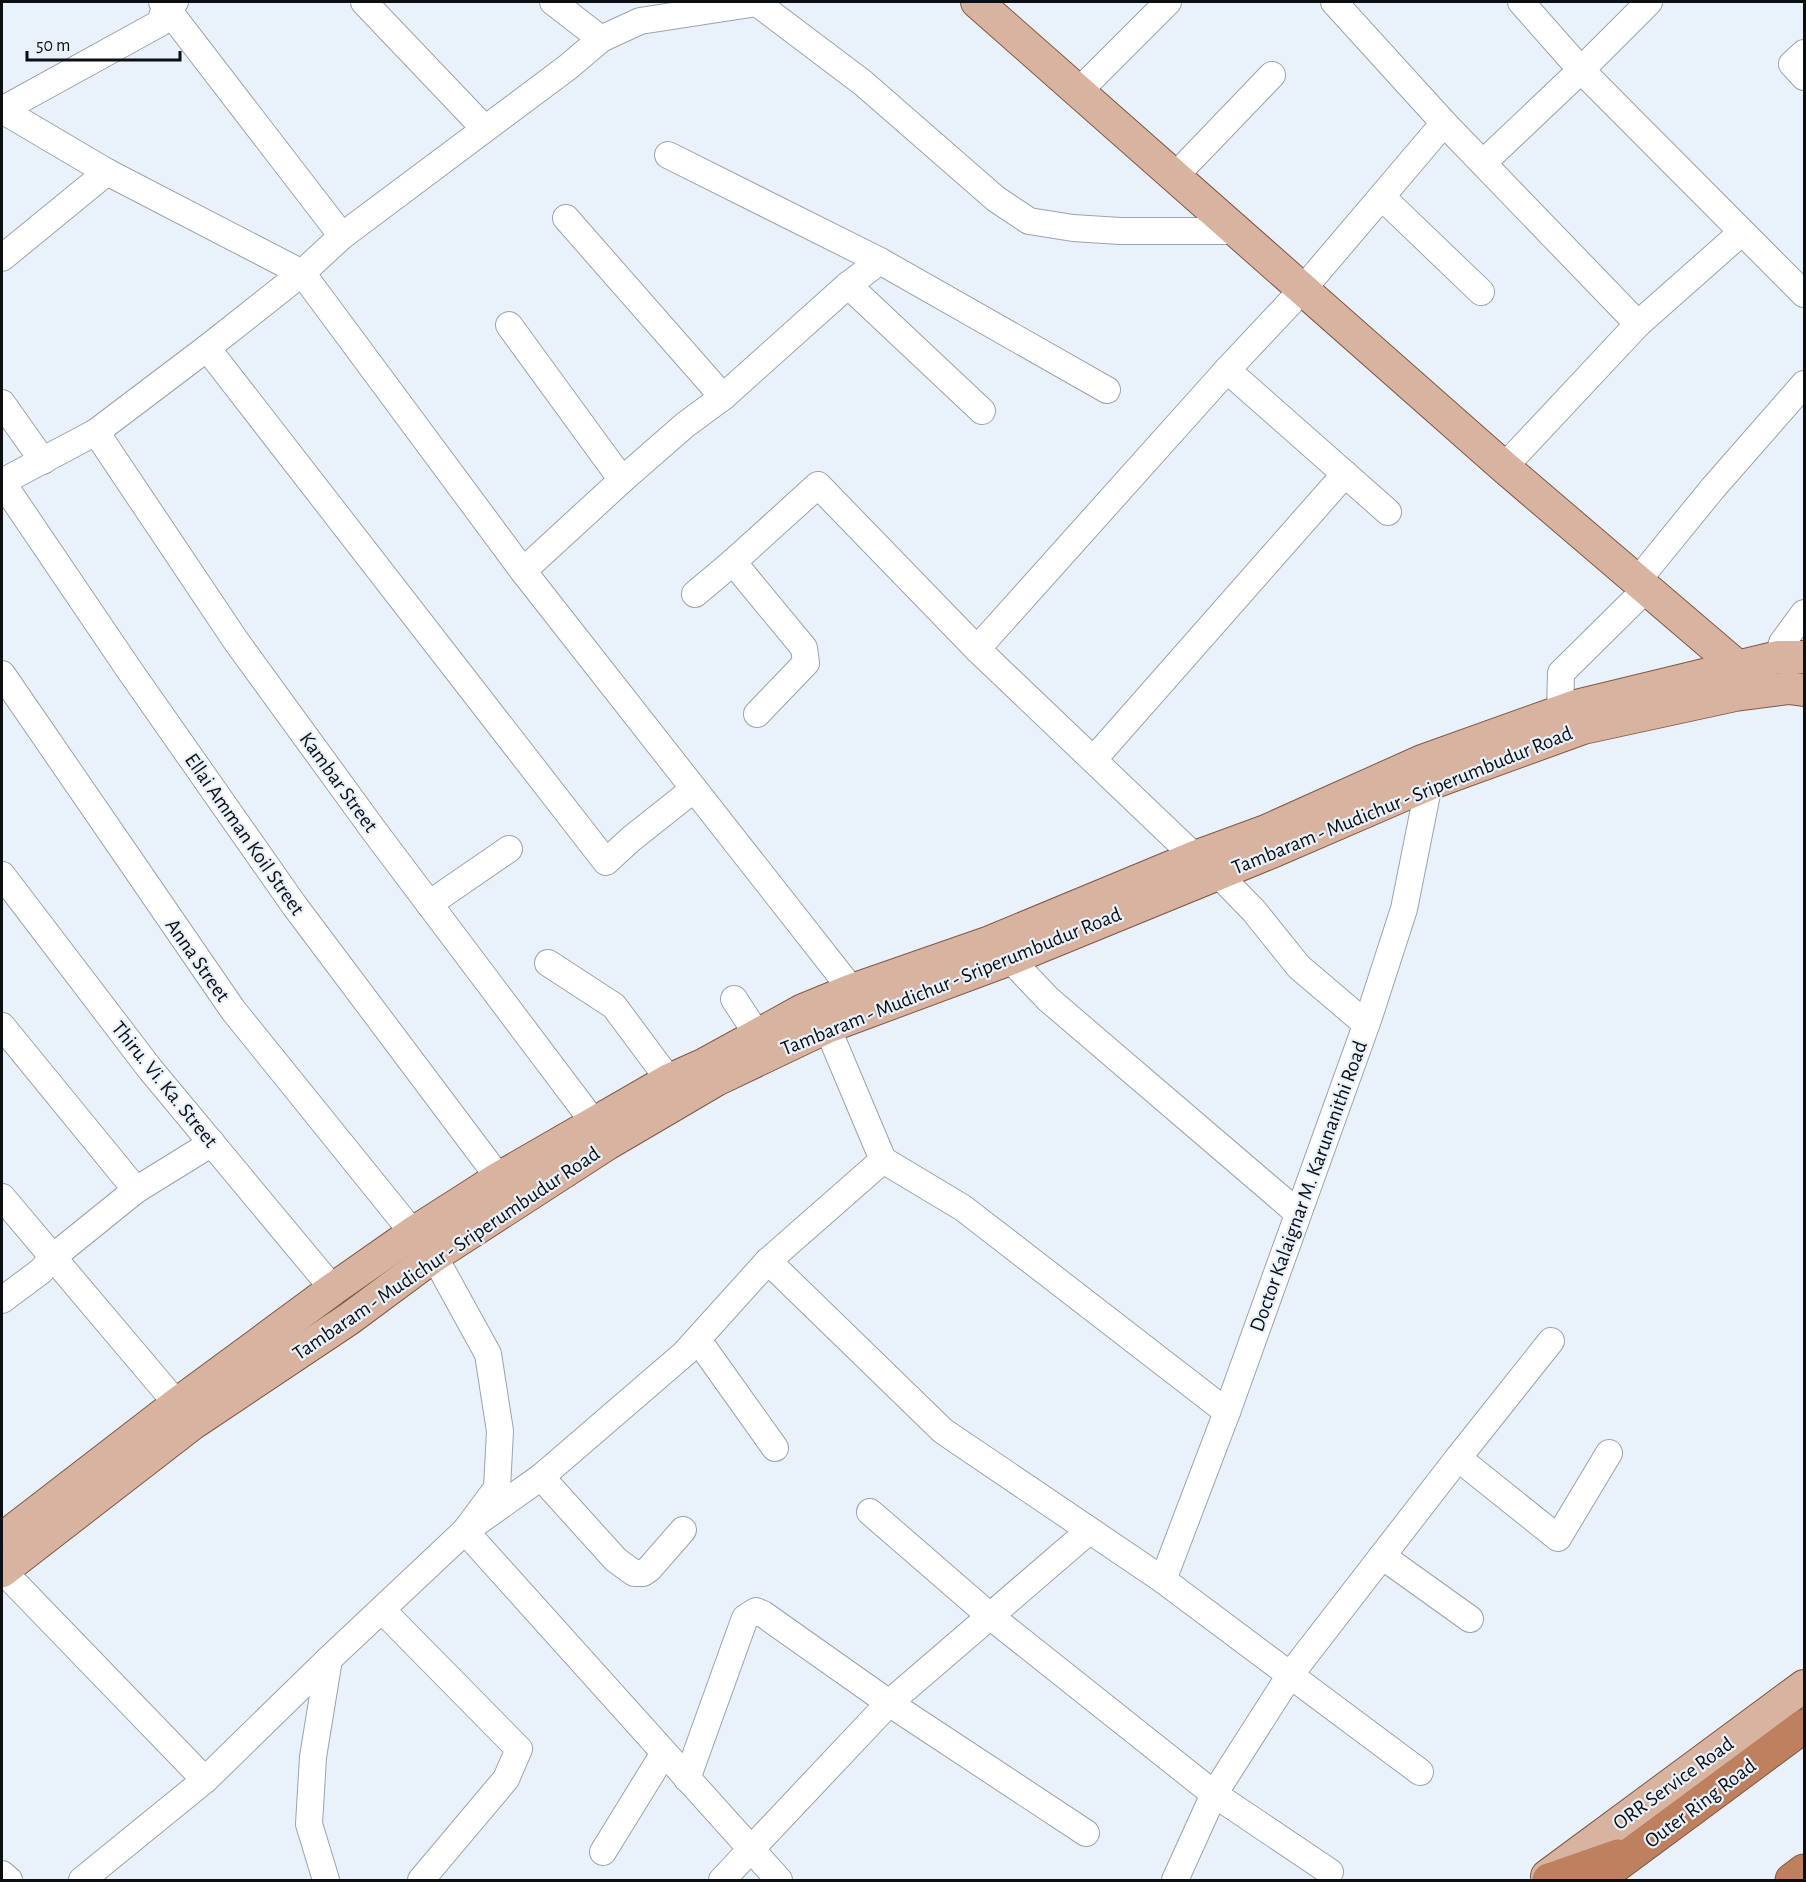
<svg xmlns="http://www.w3.org/2000/svg" width="1806" height="1882" font-family="'Alegreya Sans',sans-serif">
<style>
.lines{fill:none;stroke-linecap:round;stroke-linejoin:round}
.minor-casing{stroke:#9ba3ac;stroke-width:28}
.major-casing{stroke:#805844;stroke-width:34}
.highway-casing{stroke:#805844;stroke-width:35}
.minor{stroke:#fff;stroke-width:26}
.major{stroke:#d8b39f;stroke-width:32}
.highway{stroke:#be805f;stroke-width:33}
.labels{text-anchor:middle;stroke-width:4.5;stroke-linejoin:round;paint-order:stroke}
.street-label{font-size:21px;fill:#0c0f12;stroke:#e9f1fb}
</style>
<rect width="100%" height="100%" fill="#e9f1fb"/>
<g class="lines">
<defs>
<g id="minor">
<polyline points="162,2 342,236"/>
<polyline points="364,2 484,128"/>
<polyline points="553,2 601,39"/>
<polyline points="1334,2 1444,123 1638,324 1504,467"/>
<polyline points="1521,2 1581,70 1804,294"/>
<polyline points="757,3 863,83 996,199 1029,221 1073,228 1120,231 1237,231"/>
<polyline points="1804,53 1792,64 1804,77"/>
<polyline points="1079,91 1168,2"/>
<polyline points="2,110 107,172 302,273 523,571 852,990"/>
<polyline points="2,110 160,23 165,7 175,2"/>
<polyline points="668,155 880,261 1107,390"/>
<polyline points="1483,163 1581,70 1649,2"/>
<polyline points="1175,176 1272,75"/>
<polyline points="1382,197 1481,292"/>
<polyline points="566,218 723,397"/>
<polyline points="2,258 107,172"/>
<polyline points="848,285 982,411"/>
<polyline points="1638,324 1742,232"/>
<polyline points="509,325 622,480"/>
<polyline points="207,348 606,862 631,839 694,789"/>
<polyline points="1227,370 1388,512"/>
<polyline points="2,403 43,461"/>
<polyline points="96,432 236,641 375,832 595,1124"/>
<polyline points="2,482 96,432 207,348 302,273 342,236 568,67 601,39 640,21 757,3 759,2"/>
<polyline points="2,482 130,671 294,905 499,1178"/>
<polyline points="523,571 622,480 685,425 723,397 848,285 880,261"/>
<polyline points="1638,580 1713,488 1804,384"/>
<polyline points="695,594 733,562"/>
<polyline points="977,649 1227,370 1303,289 1444,123"/>
<polyline points="1778,657 1782,643 1804,613"/>
<polyline points="2,674 233,1010 413,1233"/>
<polyline points="1560,712 1561,673 1647,588"/>
<polyline points="757,714 806,663 804,648 733,562 818,485 977,649 1195,857"/>
<polyline points="1094,759 1345,474"/>
<polyline points="1218,874 1254,911 1299,967 1366,1024"/>
<polyline points="2,875 150,1069 333,1289"/>
<polyline points="429,904 509,849"/>
<polyline points="1010,959 1048,999 1298,1213"/>
<polyline points="548,963 614,1006 669,1080"/>
<polyline points="734,999 757,1034"/>
<polyline points="2,1026 136,1190"/>
<polyline points="883,1160 963,1208 1227,1412"/>
<polyline points="2,1197 177,1404"/>
<polyline points="768,1261 943,1431 1163,1580 1420,1772"/>
<polyline points="2,1300 41,1271 53,1257 136,1190 212,1143"/>
<polyline points="698,1340 775,1448"/>
<polyline points="1458,1458 1551,1341"/>
<polyline points="541,1477 616,1560 634,1573 643,1573 649,1569 683,1530"/>
<polyline points="870,1512 990,1616 1214,1794 1330,1872"/>
<polyline points="1382,1556 1470,1619"/>
<polyline points="2,1570 205,1780"/>
<polyline points="1163,1580 1227,1412 1369,1017 1404,909 1429,784 1425,771"/>
<polyline points="382,1610 519,1749 506,1779 421,1880"/>
<polyline points="687,1779 745,1618 756,1611 763,1614 889,1703 1086,1833"/>
<polyline points="603,1852 664,1753"/>
<polyline points="2,1874 9,1880"/>
<polyline points="82,1880 205,1780 329,1659 465,1531 497,1488 500,1431 488,1354 434,1256"/>
<polyline points="326,1880 309,1824 313,1757 329,1659"/>
<polyline points="722,1880 889,1703 1089,1531"/>
<polyline points="779,1880 465,1531 541,1477 685,1353 768,1261 883,1160 827,1027"/>
<polyline points="1175,1880 1214,1794 1290,1675 1458,1458 1558,1538 1609,1453"/>
</g>
<g id="major">
<polyline points="977,2 1504,467 1738,667"/>
<polyline points="2,1539 177,1404 333,1289 413,1233 499,1178 669,1080 705,1064 803,1010 852,990 990,942 1195,857 1266,831 1422,761 1576,706 1778,657 1804,657"/>
<polyline points="2,1571 192,1424 349,1319 434,1256 607,1144 716,1080 827,1027 1010,959 1274,851 1429,784 1583,728 1735,695 1789,688 1804,690"/>
<polyline points="1547,1876 1804,1686"/>
</g>
<g id="highway">
<polyline points="1549,1880 1618,1856"/>
<polyline points="1596,1880 1804,1726"/>
<polyline points="1792,1880 1804,1871"/>
</g>
</defs>
<use href="#minor" class="minor-casing"/>
<use href="#major" class="major-casing"/>
<use href="#highway" class="highway-casing"/>
<use href="#minor" class="minor"/>
<use href="#major" class="major"/>
<use href="#highway" class="highway"/>
</g>
<g class="labels">
<g class="street-label">
<text transform="translate(339 782) rotate(54)" y="7">Kambar Street</text>
<text transform="translate(1402 800) rotate(-22)" y="7">Tambaram - Mudichur - Sriperumbudur Road</text>
<text transform="translate(245 834) rotate(55)" y="7">Ellai Amman Koil Street</text>
<text transform="translate(198 960) rotate(55)" y="7">Anna Street</text>
<text transform="translate(951 981) rotate(-22)" y="7">Tambaram - Mudichur - Sriperumbudur Road</text>
<text transform="translate(165 1084) rotate(51)" y="7">Thiru. Vi. Ka. Street</text>
<text transform="translate(1308 1186) rotate(-70)" y="7">Doctor Kalaignar M. Karunanithi Road</text>
<text transform="translate(446 1253) rotate(-34)" y="7">Tambaram - Mudichur - Sriperumbudur Road</text>
<text transform="translate(1673 1783) rotate(-36)" y="7">ORR Service Road</text>
<text transform="translate(1700 1803) rotate(-37)" y="7">Outer Ring Road</text>
</g>
</g>
<rect width="1806" height="1882" fill="none" stroke="#0c0f12" stroke-width="6"/>
<path d="M27 51v9h153v-9" fill="none" stroke="#0c0f12" stroke-width="3"/>
<text x="36" y="51" font-size="18" fill="#0c0f12" stroke="#e9f1fb" stroke-width="4.5" paint-order="stroke">50 m</text>
</svg>
